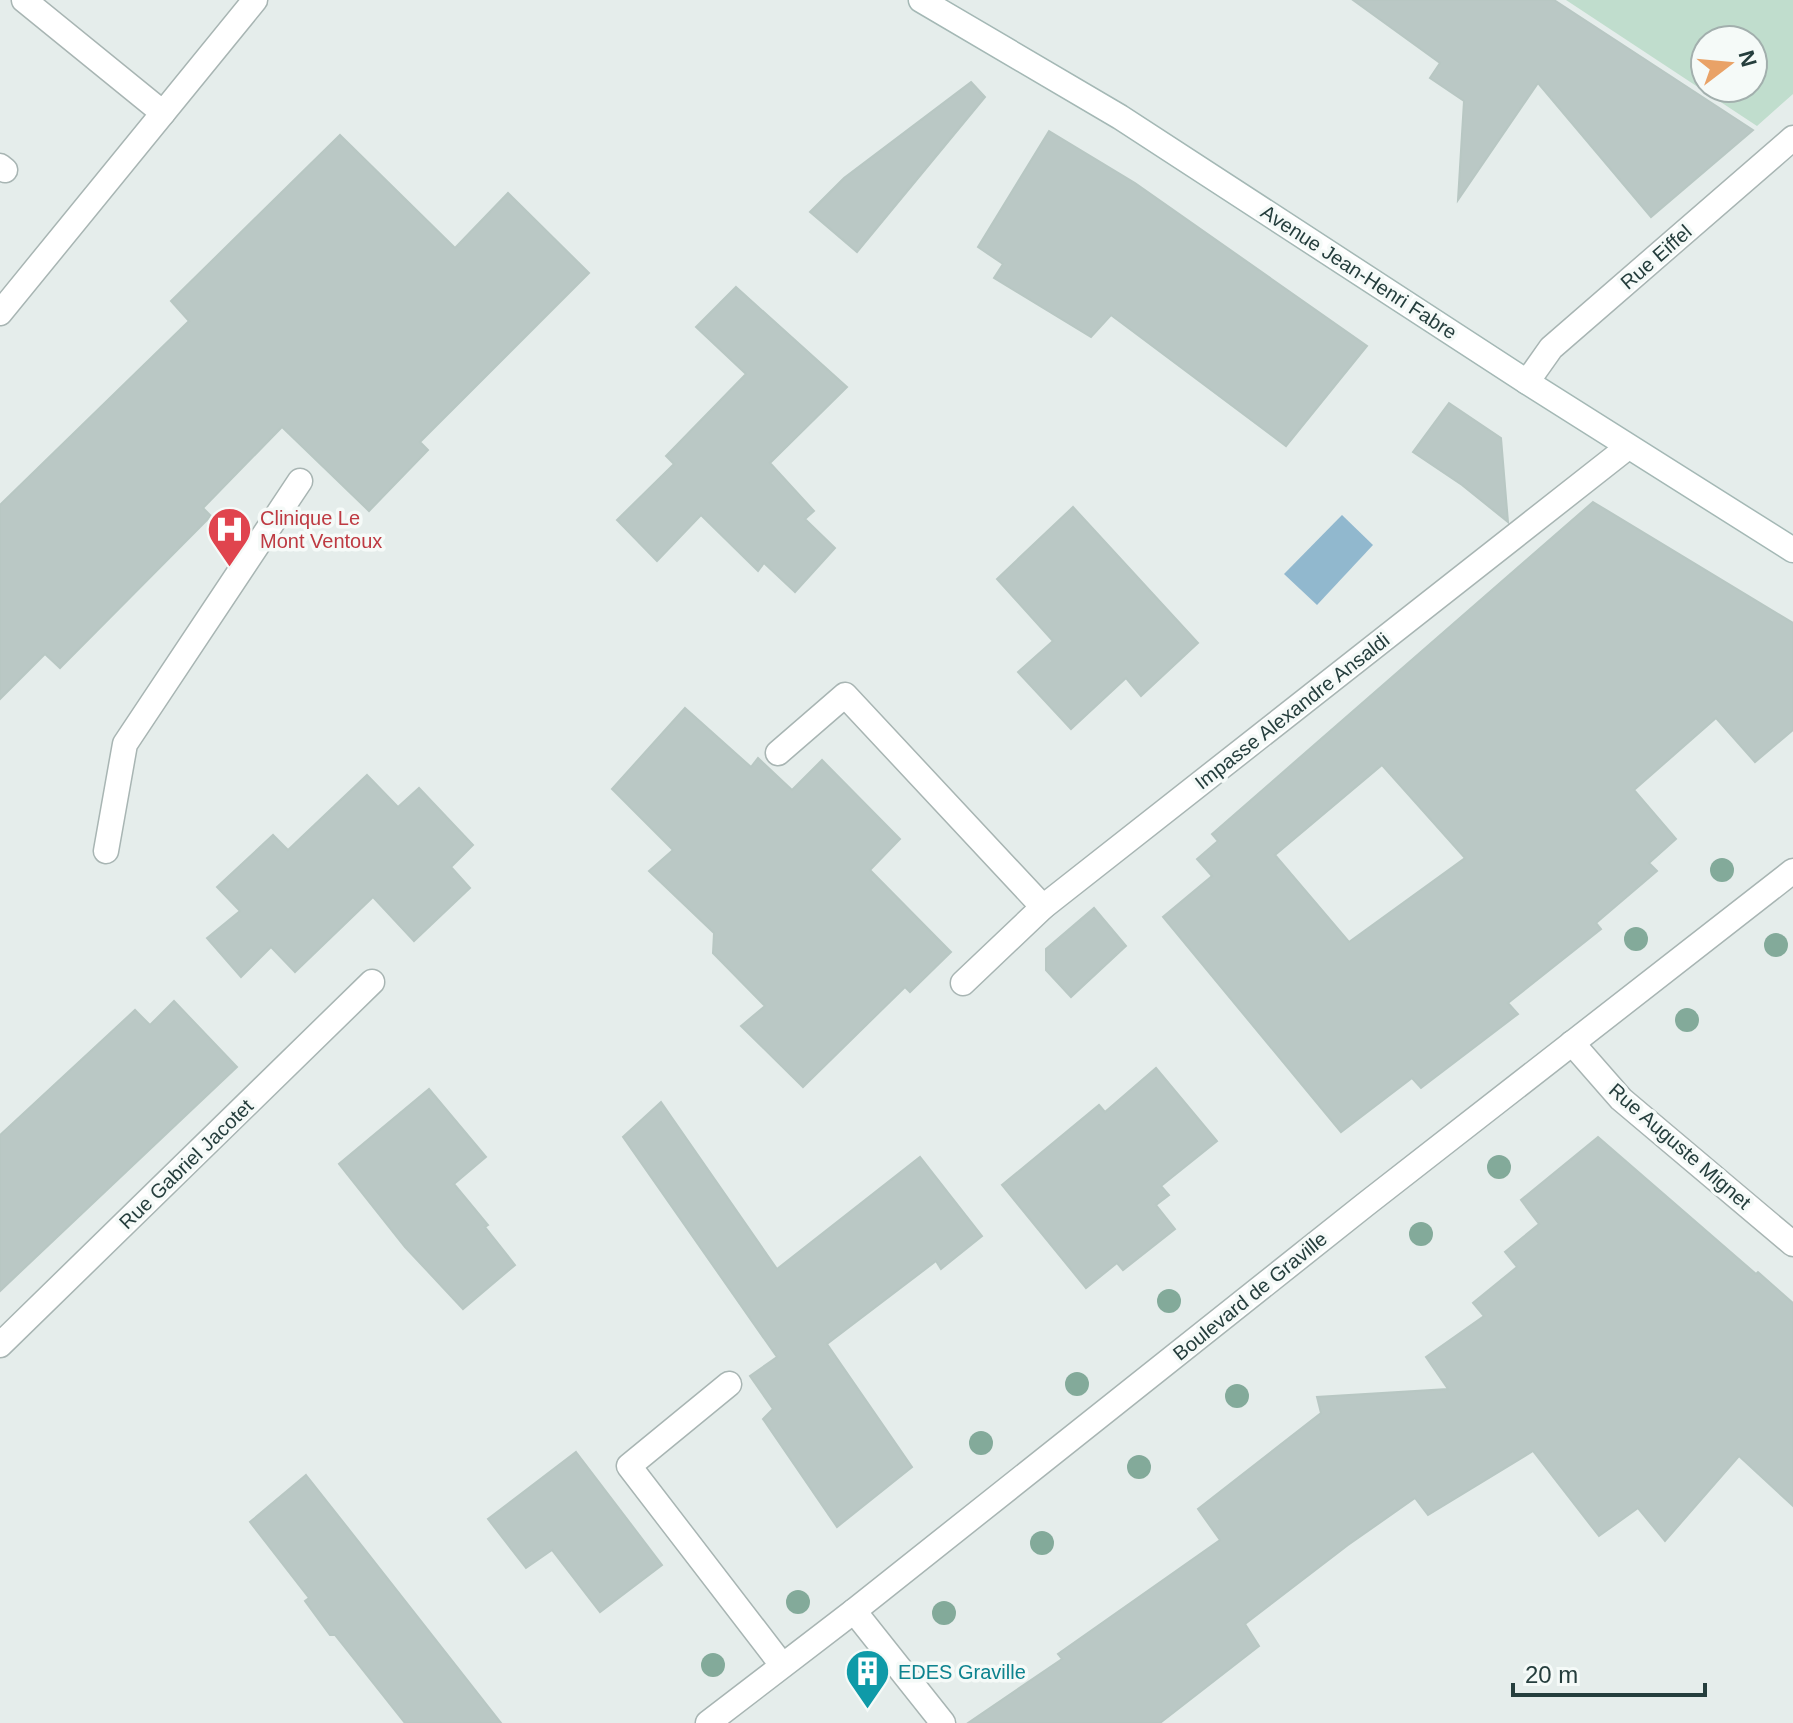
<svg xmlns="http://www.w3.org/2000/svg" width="1793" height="1723" font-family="Arial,sans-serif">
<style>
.grass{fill:#c0ddcd;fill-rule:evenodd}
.water{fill:#91b8ce}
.building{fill:#bac8c5;stroke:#b8c7c3;stroke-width:2;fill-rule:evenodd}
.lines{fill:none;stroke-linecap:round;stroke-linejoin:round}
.lane-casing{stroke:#a8b5b3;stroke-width:27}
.street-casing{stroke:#a8b5b3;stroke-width:27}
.secondary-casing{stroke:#a4b8b5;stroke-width:27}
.lane{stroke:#fff;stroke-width:24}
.street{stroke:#fff;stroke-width:24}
.secondary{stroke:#fff;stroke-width:24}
.tree{fill:#83aa9a}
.labels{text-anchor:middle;stroke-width:7;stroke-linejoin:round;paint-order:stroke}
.street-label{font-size:20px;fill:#253e3d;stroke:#f5faf8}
.health-label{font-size:20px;fill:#be3a42;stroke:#f5faf8;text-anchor:start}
.culture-label{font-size:20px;fill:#0d838f;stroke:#f5faf8;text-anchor:start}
</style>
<rect width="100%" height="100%" fill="#e5edeb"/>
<path class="grass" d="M 1566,0 L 1793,0 L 1793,94 L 1757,126 ZM 1705,40 L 1753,40 L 1753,88 L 1705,88 Z"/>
<polygon class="water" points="1342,515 1373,545 1317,605 1284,574"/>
<g class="building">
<polygon points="1353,0 1554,0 1753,130 1651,217 1538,83 1458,200 1464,101 1430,78 1440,63"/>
<polygon points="971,82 985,97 857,252 810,212 844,178"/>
<polygon points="1049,131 1135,183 1367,346 1286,446 1111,315 1091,337 994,278 1003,264 978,247"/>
<polygon points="340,135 455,248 508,193 589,273 420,442 428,450 369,511 282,427 203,508 211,516 60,668 45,654 0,699 0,505 189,321 171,301"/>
<polygon points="736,287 847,387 770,463 814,511 805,519 835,548 795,592 764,563 758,571 701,515 657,561 617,520 674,464 666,456 746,374 696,327"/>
<polygon points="1449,403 1501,438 1508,522 1462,485 1413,452"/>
<path d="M 1593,502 L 1793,623 L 1793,730 L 1755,762 L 1716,718 L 1634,790 L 1676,839 L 1649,863 L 1657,871 L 1596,923 L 1601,929 L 1508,1003 L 1518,1014 L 1421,1088 L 1412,1078 L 1341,1132 L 1163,917 L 1212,876 L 1197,859 L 1218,841 L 1212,834 ZM 1382,765 L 1465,858 L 1349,942 L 1275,855 Z"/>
<polygon points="1073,507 1198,643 1141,696 1126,678 1071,729 1018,672 1053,641 997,579"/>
<polygon points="685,708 751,767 758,758 792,790 822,760 900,839 870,870 951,952 910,992 905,987 803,1087 741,1026 765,1006 713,953 714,933 649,871 673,850 612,789"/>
<polygon points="367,775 398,807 419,788 473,845 451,867 470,888 414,941 373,897 295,972 271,947 241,977 207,938 240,911 217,887 273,835 288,850"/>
<polygon points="1094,908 1126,946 1071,997 1046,970 1046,949"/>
<polygon points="174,1001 237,1067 0,1291 0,1135 135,1010 150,1025"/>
<polygon points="1156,1068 1217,1141 1161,1186 1169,1195 1156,1205 1175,1229 1123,1270 1117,1263 1086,1288 1002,1185 1099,1105 1105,1112"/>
<polygon points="429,1089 486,1157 454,1184 488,1225 485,1227 515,1265 463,1309 405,1247 339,1164"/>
<polygon points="661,1102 777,1269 920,1157 982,1236 941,1269 936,1261 827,1344 912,1467 837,1527 763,1419 773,1409 750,1376 777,1357 623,1137"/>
<polygon points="1598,1137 1756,1274 1758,1272 1793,1303 1793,1506 1739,1456 1665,1541 1638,1508 1599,1536 1533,1451 1428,1515 1415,1498 1348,1545 1245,1624 1259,1646 1160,1723 968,1723 1062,1659 1058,1654 1220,1540 1198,1509 1321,1413 1317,1397 1448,1389 1426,1357 1484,1316 1473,1303 1517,1267 1505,1252 1539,1224 1521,1200"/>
<polygon points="576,1452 662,1565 600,1612 552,1550 526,1568 488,1519"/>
<polygon points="306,1475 377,1565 501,1723 405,1723 335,1635 330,1635 305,1601 309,1598 250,1522"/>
</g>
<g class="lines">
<defs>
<g id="lane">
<polyline points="24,0 163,113 255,0"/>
<polyline points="0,166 5,170"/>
<polyline points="0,313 163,113"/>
<polyline points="778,753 845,695 1043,907"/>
<polyline points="106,851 125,744 300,481"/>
<polyline points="729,1384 629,1466 782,1665"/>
<polyline points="854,1611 943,1723"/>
</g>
<g id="street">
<polyline points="1527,382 1551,348 1793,138"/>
<polyline points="963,983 1043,907 1628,447"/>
<polyline points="1572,1043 1621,1099 1793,1244"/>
<polyline points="0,1345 372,982"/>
<polyline points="708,1723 854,1611 1366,1204 1793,871"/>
</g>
<polyline id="secondary" points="921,0 1120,117 1527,382 1793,550"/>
</defs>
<use href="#lane" class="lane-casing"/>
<use href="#street" class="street-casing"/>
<use href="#secondary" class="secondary-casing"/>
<use href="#lane" class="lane"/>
<use href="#street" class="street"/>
<use href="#secondary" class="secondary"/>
</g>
<g class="tree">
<circle cx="1722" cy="870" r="12"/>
<circle cx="1636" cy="939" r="12"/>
<circle cx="1776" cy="945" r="12"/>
<circle cx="1687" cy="1020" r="12"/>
<circle cx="1499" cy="1167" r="12"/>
<circle cx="1421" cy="1234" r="12"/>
<circle cx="1169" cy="1301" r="12"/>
<circle cx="1077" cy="1384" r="12"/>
<circle cx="1237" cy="1396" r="12"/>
<circle cx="981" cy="1443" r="12"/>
<circle cx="1139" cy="1467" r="12"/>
<circle cx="1042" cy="1543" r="12"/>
<circle cx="798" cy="1602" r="12"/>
<circle cx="944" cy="1613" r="12"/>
<circle cx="713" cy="1665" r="12"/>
</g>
<defs>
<symbol id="hospital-pin" viewBox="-11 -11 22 30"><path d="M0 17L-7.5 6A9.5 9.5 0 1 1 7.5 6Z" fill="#e0444e" stroke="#f5faf8"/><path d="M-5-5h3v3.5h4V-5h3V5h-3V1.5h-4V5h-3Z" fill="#fff"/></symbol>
<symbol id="building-pin" viewBox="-11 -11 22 30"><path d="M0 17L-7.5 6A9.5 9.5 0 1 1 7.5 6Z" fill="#0f9aa8" stroke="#f5faf8"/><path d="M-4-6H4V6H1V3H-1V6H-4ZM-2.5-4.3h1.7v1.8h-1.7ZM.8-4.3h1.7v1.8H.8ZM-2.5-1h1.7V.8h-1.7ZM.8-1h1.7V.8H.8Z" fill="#fff"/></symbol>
</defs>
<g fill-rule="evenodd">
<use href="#hospital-pin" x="204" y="504" width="51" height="69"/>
<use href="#building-pin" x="842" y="1646" width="51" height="69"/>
</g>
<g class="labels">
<g class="street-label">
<text transform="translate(1656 257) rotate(-41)" y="7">Rue Eiffel</text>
<text transform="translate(1359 272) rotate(33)" y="7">Avenue Jean-Henri Fabre</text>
<text transform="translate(1292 711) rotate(-38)" y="7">Impasse Alexandre Ansaldi</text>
<text transform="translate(1680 1146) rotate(41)" y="7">Rue Auguste Mignet</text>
<text transform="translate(186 1164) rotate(-44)" y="7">Rue Gabriel Jacotet</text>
<text transform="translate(1250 1296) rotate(-39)" y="7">Boulevard de Graville</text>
</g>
<g class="health-label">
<text x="260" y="525">Clinique Le<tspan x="260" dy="23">Mont Ventoux</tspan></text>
</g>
<g class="culture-label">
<text x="898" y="1679">EDES Graville</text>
</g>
</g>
<g transform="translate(1729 64) rotate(74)"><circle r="38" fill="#f5faf8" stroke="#a2afad" stroke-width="2"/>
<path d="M0-6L14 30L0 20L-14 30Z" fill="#e9a267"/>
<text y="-12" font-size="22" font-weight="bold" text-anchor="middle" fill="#253e3d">N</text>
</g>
<path d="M1513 1683v12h192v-12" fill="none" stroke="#253e3d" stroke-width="4"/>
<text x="1525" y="1683" font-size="24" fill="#253e3d" stroke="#f5faf8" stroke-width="6" paint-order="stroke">20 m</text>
</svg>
